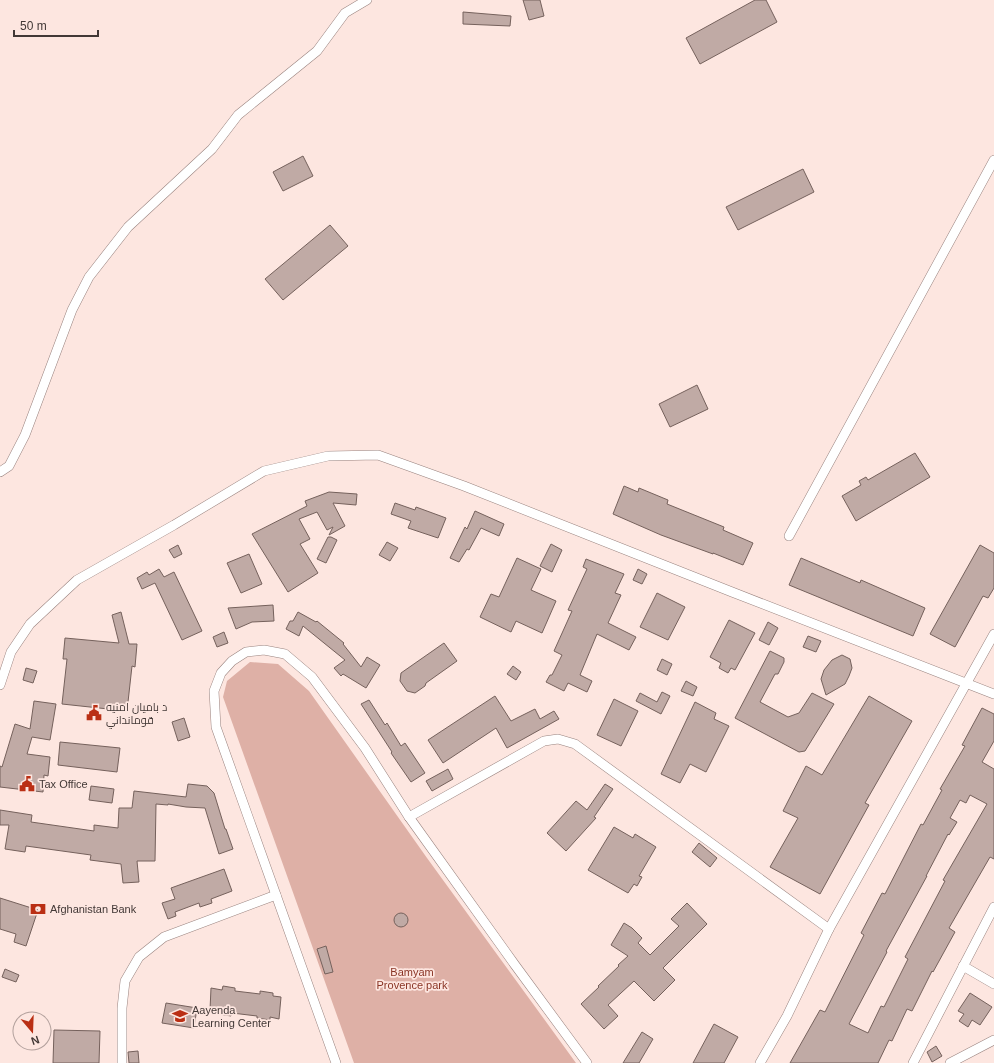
<svg xmlns="http://www.w3.org/2000/svg" width="994" height="1063" font-family="Arial,Cairo,sans-serif">
<style>
.green{fill:#deb0a6}
.building{fill:#c0aaa5;stroke:#75615c;fill-rule:evenodd}
.lines{fill:none;stroke-linecap:round;stroke-linejoin:round}
.minor-casing{stroke:#99837f;stroke-width:10}
.minor{stroke:#fff;stroke-width:9}
.labels{text-anchor:middle;stroke-width:3.5;stroke-linejoin:round;paint-order:stroke}
.poi-label{font-size:11px;fill:#423836;stroke:#fde6e0;text-anchor:start}
.park-label{font-size:11px;fill:#8a3525;stroke:#fde6e0}
</style>
<rect width="100%" height="100%" fill="#fde6e0"/>
<polygon class="green" points="250,662 278,664 309,691 427,858 576,1063 354,1063 223,697 227,681"/>
<g class="building">
<polygon points="523,0 540,0 544,16 529,20"/>
<polygon points="755,0 766,0 777,22 700,64 686,38"/>
<polygon points="463,12 511,16 510,26 463,24"/>
<polygon points="303,156 313,176 283,191 273,172"/>
<polygon points="803,169 814,192 738,230 726,207"/>
<polygon points="330,225 348,246 283,300 265,279"/>
<polygon points="697,385 708,409 670,427 659,404"/>
<polygon points="915,453 930,477 856,521 842,496 861,485 859,481 866,477 868,480"/>
<polygon points="624,486 638,492 639,488 668,500 667,504 724,527 723,530 753,543 743,565 713,553 713,554 661,535 613,514"/>
<polygon points="329,492 357,494 356,505 333,503 345,526 329,535 333,527 327,530 317,512 299,519 310,539 300,544 318,573 288,592 252,534 307,506 305,501"/>
<polygon points="395,503 415,510 416,507 446,518 438,538 408,528 411,521 391,514"/>
<polygon points="475,511 504,524 499,536 481,528 469,550 467,549 459,562 450,558 465,527 467,529"/>
<polygon points="328,537 331,537 337,540 326,563 317,559"/>
<polygon points="387,542 398,548 390,561 379,555"/>
<polygon points="551,544 562,550 552,572 540,566"/>
<polygon points="178,545 182,554 174,558 169,550"/>
<polygon points="980,545 994,553 994,588 988,598 983,596 955,647 930,634"/>
<polygon points="249,554 262,584 241,593 227,563"/>
<polygon points="517,558 541,569 531,590 556,601 542,633 516,621 511,632 480,617 491,594 499,597"/>
<polygon points="801,558 860,583 861,580 925,608 913,636 789,585"/>
<polygon points="586,559 624,574 615,593 621,595 608,623 636,637 629,650 597,634 580,675 592,681 587,692 568,683 564,691 546,682 550,675 552,675 562,655 554,651 572,611 568,610 587,569 583,567"/>
<polygon points="159,569 164,577 174,572 202,631 182,640 155,583 142,589 137,578 147,572 149,575"/>
<polygon points="638,569 647,574 642,584 633,580"/>
<polygon points="657,593 685,607 668,640 640,627"/>
<polygon points="273,605 274,621 252,622 236,629 228,608"/>
<polygon points="121,612 129,644 137,644 135,667 132,666 127,711 62,704 67,659 63,659 65,638 119,643 112,615"/>
<polygon points="298,612 316,622 317,621 344,643 343,644 361,667 367,657 380,665 366,688 343,674 341,676 334,668 345,660 303,626 299,636 286,629 290,621 293,621"/>
<polygon points="729,620 755,633 735,670 731,668 728,673 719,668 721,663 710,657"/>
<polygon points="768,622 778,628 769,645 759,640"/>
<polygon points="224,632 228,643 217,647 213,637"/>
<polygon points="808,636 821,641 816,652 803,647"/>
<polygon points="444,643 457,661 426,683 425,686 415,693 407,691 400,681 401,673"/>
<polygon points="770,651 784,658 784,662 778,674 775,674 760,702 788,717 799,713 812,693 834,704 805,751 799,752 735,718"/>
<polygon points="842,655 850,659 852,668 849,676 845,684 826,695 821,679 824,670 832,660"/>
<polygon points="662,659 672,664 667,675 657,670"/>
<polygon points="513,666 521,672 516,680 507,674"/>
<polygon points="26,668 37,671 33,683 23,680"/>
<polygon points="686,681 697,687 693,696 681,691"/>
<polygon points="662,692 670,696 661,714 636,701 640,693 657,702"/>
<polygon points="495,696 511,721 535,709 540,719 554,711 559,719 507,748 496,728 443,763 428,740"/>
<polygon points="869,696 912,721 865,803 869,805 820,894 770,867 798,818 783,811 806,766 822,775"/>
<polygon points="614,699 638,711 621,746 597,735"/>
<polygon points="369,700 385,725 387,723 401,746 405,743 425,773 411,782 391,753 392,752 361,704"/>
<polygon points="34,701 56,704 50,740 32,737 27,754 50,757 48,776 44,775 43,792 0,787 0,766 2,767 15,724 30,729"/>
<polygon points="695,702 716,713 714,719 729,726 706,772 690,764 680,783 661,774"/>
<path d="M 982,708 L 994,714 L 994,741 L 982,762 L 994,769 L 994,859 L 990,857 L 949,928 L 955,932 L 933,972 L 932,971 L 912,1011 L 907,1009 L 892,1041 L 889,1040 L 878,1063 L 790,1063 L 820,1010 L 825,1012 L 864,935 L 861,933 L 882,893 L 885,894 L 921,824 L 923,825 L 942,790 L 940,789 L 965,746 L 962,745 ZM 970,795 L 987,804 L 943,880 L 945,881 L 905,957 L 908,959 L 884,1007 L 881,1006 L 868,1033 L 849,1024 L 887,952 L 886,951 L 927,876 L 926,876 L 948,834 L 949,835 L 957,822 L 950,818 L 960,800 L 966,803 Z"/>
<polygon points="184,718 190,737 178,741 172,722"/>
<polygon points="60,742 120,748 117,772 58,765"/>
<polygon points="448,769 453,779 432,791 426,781"/>
<polygon points="188,784 207,786 214,793 225,829 226,829 233,849 219,854 205,808 186,807 168,804 168,805 156,804 155,861 137,861 139,882 123,883 121,864 90,860 91,855 26,846 25,852 5,849 9,825 0,825 0,810 32,815 31,822 94,831 94,825 118,828 119,808 132,808 134,791 186,797"/>
<polygon points="605,784 613,789 594,817 596,818 566,851 547,833 576,801 587,810"/>
<polygon points="91,786 114,789 112,803 89,800"/>
<polygon points="614,827 633,838 635,834 656,847 639,876 642,877 637,886 634,884 628,893 588,870"/>
<polygon points="699,843 717,858 710,867 692,852"/>
<polygon points="224,869 232,891 211,899 212,903 200,907 199,903 175,912 176,916 168,919 162,903 175,899 171,888"/>
<polygon points="0,898 38,910 26,946 14,942 16,934 0,929"/>
<polygon points="687,903 707,924 663,968 675,980 654,1001 634,981 608,1005 618,1016 604,1029 581,1004 599,987 598,986 619,966 618,965 628,956 611,945 624,923 632,928 642,938 638,943 650,955 679,926 671,919"/>
<circle cx="401" cy="920" r="7"/>
<polygon points="326,946 333,972 325,974 317,949"/>
<polygon points="5,969 19,975 16,982 2,977"/>
<polygon points="223,986 235,988 235,991 260,994 260,991 273,993 273,996 281,997 279,1019 270,1017 270,1020 257,1018 257,1016 232,1013 231,1016 219,1014 219,1011 210,1010 211,988 222,990"/>
<polygon points="970,993 992,1007 980,1025 972,1020 968,1027 959,1021 964,1014 958,1011"/>
<polygon points="166,1003 197,1008 194,1028 162,1023"/>
<polygon points="714,1024 738,1037 724,1063 693,1063"/>
<polygon points="54,1030 100,1031 99,1063 53,1063"/>
<polygon points="642,1032 653,1039 639,1063 623,1063"/>
<polygon points="936,1046 942,1056 932,1062 927,1052"/>
<polygon points="138,1051 139,1063 129,1063 128,1052"/>
</g>
<g class="lines">
<defs>
<g id="minor">
<polyline points="0,472 9,466 25,435 72,310 89,277 128,227 212,149 238,115 317,51 345,13 367,0"/>
<polyline points="789,536 994,160"/>
<polyline points="0,685 11,652 30,624 77,580 174,525 264,471 328,456 378,455 464,486 732,592 994,694"/>
<polyline points="409,817 544,741 558,739 575,744 829,929"/>
<polyline points="963,966 994,984"/>
<polyline points="122,1063 122,1008 125,981 139,957 164,937 276,895"/>
<polyline points="336,1063 216,727 214,691 221,673 232,661 246,652 264,650 285,654 312,677 365,748 409,817 515,965 587,1063"/>
<polyline points="760,1063 787,1016 829,929 994,634"/>
<polyline points="913,1063 994,907"/>
<polyline points="950,1063 994,1040"/>
</g>
</defs>
<use href="#minor" class="minor-casing"/>
<use href="#minor" class="minor"/>
</g>
<defs>
<symbol id="civic-bare" viewBox="-9 -9 18 18"><path d="M-.6-6.5H3V-4.5H.6V-3L4-1V1h2V6H-6V1h2V-1L-.6-3ZM-1.2 2.5V6h2.4V2.5Z" fill="#ba2f14" stroke="#fde6e0" stroke-width="2.5" paint-order="stroke"/></symbol>
<symbol id="bank-bare" viewBox="-9 -9 18 18"><path d="M-6-4H6V4H-6ZM0-2.3a2.3 2.3 0 1 0 0 4.6a2.3 2.3 0 1 0 0-4.6Z" fill="#ba2f14" stroke="#fde6e0" stroke-width="2.5" paint-order="stroke"/></symbol>
<symbol id="school-bare" viewBox="-9 -9 18 18"><path d="M0-5L7-2L0 1L-7-2ZM-4 1L0 2.5L4 1V4Q0 6-4 4Z" fill="#ba2f14" stroke="#fde6e0" stroke-width="2.5" paint-order="stroke"/></symbol>
</defs>
<g fill-rule="evenodd">
<use href="#civic-bare" x="83" y="702" width="22" height="22"/>
<use href="#civic-bare" x="16" y="773" width="22" height="22"/>
<use href="#bank-bare" x="27" y="898" width="22" height="22"/>
<use href="#school-bare" x="169" y="1005" width="22" height="22"/>
</g>
<g class="labels">
<g class="poi-label">
<text x="106" y="711">د بامیان امنیه<tspan x="106" dy="13">قومانداني</tspan></text>
<text x="39" y="788">Tax Office</text>
<text x="50" y="913">Afghanistan Bank</text>
<text x="192" y="1014">Aayenda<tspan x="192" dy="13">Learning Center</tspan></text>
</g>
<g class="park-label">
<text x="412" y="976">Bamyam<tspan x="412" dy="13">Provence park</tspan></text>
</g>
</g>
<g transform="translate(32 1031) rotate(161)"><circle r="19" fill="#fde6e0" stroke="#b2a09c"/>
<path d="M0-3L7 15L0 10L-7 15Z" fill="#ba2f14"/>
<text y="-6" font-size="11" font-weight="bold" text-anchor="middle" fill="#423836">N</text>
</g>
<path d="M14 30v6h84v-6" fill="none" stroke="#423836" stroke-width="2"/>
<text x="20" y="30" font-size="12" fill="#423836" stroke="#fde6e0" stroke-width="3" paint-order="stroke">50 m</text>
</svg>
